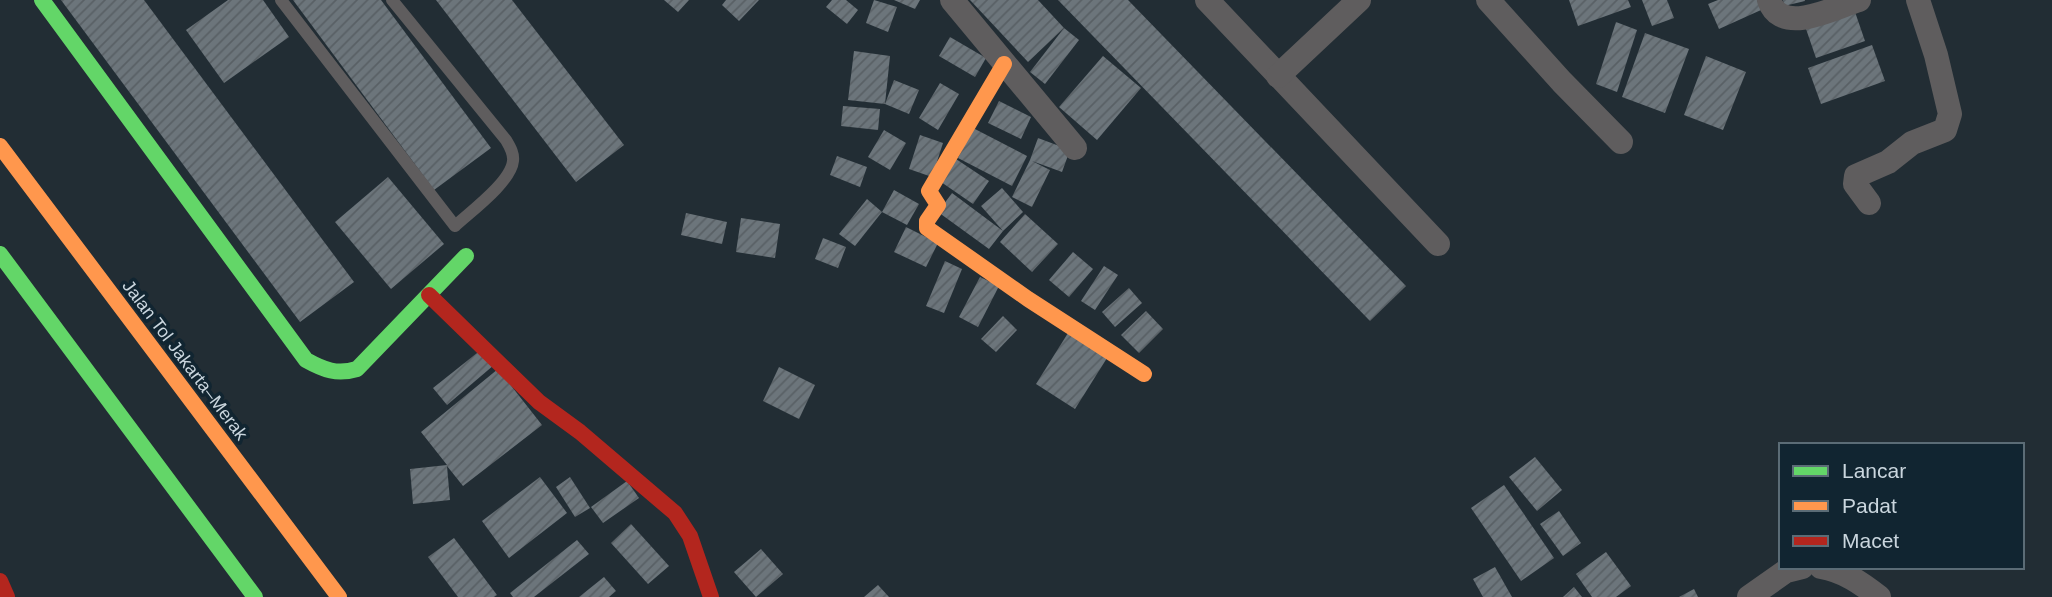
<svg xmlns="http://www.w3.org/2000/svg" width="2052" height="597" font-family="Arial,sans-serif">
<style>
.building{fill:url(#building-hatch)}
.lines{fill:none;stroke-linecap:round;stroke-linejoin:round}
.lane{stroke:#5f5d5e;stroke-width:12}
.street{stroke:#5f5d5e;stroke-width:24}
.fast{stroke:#63d668;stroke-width:16}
.slow{stroke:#ff974d;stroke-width:16}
.jam{stroke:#b3261e;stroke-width:16}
.labels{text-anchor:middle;stroke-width:7;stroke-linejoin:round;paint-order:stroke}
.street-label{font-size:18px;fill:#cad6de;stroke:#112531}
</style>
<defs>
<pattern id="building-hatch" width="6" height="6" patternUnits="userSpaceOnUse" patternTransform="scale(1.75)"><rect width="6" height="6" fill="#6c757b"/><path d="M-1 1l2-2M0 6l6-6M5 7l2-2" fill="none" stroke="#596065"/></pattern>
</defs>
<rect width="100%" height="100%" fill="#222d34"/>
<g class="building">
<polygon points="61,0 144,0 354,282 300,322"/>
<polygon points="228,0 263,0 289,37 224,83 186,30"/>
<polygon points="293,0 381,0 491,148 434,190"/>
<polygon points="436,0 512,0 624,145 576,182"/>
<polygon points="664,0 689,0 678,12"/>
<polygon points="726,0 759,0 739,21 722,5"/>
<polygon points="832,0 846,0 858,10 847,24 826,7"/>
<polygon points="874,0 897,7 888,32 866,23"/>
<polygon points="894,0 920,0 915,9"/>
<polygon points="970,0 1038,0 1064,28 1028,62"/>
<polygon points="1058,0 1128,0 1406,286 1370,321"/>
<polygon points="1569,0 1628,0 1631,7 1578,26"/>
<polygon points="1642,0 1667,0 1674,18 1652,26"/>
<polygon points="1718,0 1757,0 1761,10 1719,29 1708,4"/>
<polygon points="1783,0 1805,0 1805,1 1784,6"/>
<polygon points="1855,12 1865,41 1816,58 1806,29"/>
<polygon points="1616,22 1637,30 1617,92 1596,84"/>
<polygon points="1064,28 1079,40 1045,84 1030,72"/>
<polygon points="1645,33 1689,49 1665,113 1622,97"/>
<polygon points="950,37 986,58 975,77 939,56"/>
<polygon points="1872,45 1885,81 1821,104 1808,68"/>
<polygon points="854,51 890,56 885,104 848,100"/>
<polygon points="1103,56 1141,88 1097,140 1059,107"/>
<polygon points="1706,56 1746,72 1723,130 1684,115"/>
<polygon points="894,80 919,90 909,114 885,104"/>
<polygon points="940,83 959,94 938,130 919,118"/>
<polygon points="999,101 1031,117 1021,139 988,123"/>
<polygon points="843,106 880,109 878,130 841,126"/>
<polygon points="973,128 1027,156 1012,186 958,158"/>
<polygon points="884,130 906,143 890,170 868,157"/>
<polygon points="920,135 943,143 932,177 909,169"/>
<polygon points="1038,138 1070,150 1062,172 1032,161 1050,170 1032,207 1012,197 1030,160"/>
<polygon points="837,156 867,167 860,187 830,175"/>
<polygon points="956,159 989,181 973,204 941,182"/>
<polygon points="388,177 444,244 391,289 335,222"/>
<polygon points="1002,188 1023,212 1003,231 989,249 938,212 952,193 1003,231 981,206"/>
<polygon points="894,190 919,204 907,225 882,212"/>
<polygon points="867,199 882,212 855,246 839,234"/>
<polygon points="686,213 727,222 722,244 681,235"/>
<polygon points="1025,214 1058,244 1032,272 1000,242"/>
<polygon points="741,218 780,224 775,258 736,252"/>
<polygon points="906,227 938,243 926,267 894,252"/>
<polygon points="823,238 846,247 838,268 815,259"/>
<polygon points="1073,252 1093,269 1069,297 1049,280"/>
<polygon points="945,261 962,269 944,313 926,306"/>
<polygon points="1104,266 1118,275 1095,310 1081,301"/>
<polygon points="980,277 999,286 978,327 959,317"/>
<polygon points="1129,288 1142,303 1115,327 1102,312"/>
<polygon points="1146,311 1163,329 1139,353 1121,335"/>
<polygon points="1003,316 1017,330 996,352 981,339"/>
<polygon points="1068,333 1107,358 1075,409 1036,384"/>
<polygon points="482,349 494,365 447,405 433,388"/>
<polygon points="779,367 815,385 799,419 763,401"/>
<polygon points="498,369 542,425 463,486 447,466 450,500 413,504 410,469 447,465 421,432"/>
<polygon points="1535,457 1562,490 1537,511 1509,477"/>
<polygon points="540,477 567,513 509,558 482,521"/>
<polygon points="570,477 590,508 575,517 556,487"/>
<polygon points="627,481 639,498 603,523 591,507"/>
<polygon points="1504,485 1554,558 1521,581 1471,508"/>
<polygon points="1559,511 1581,543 1563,556 1540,524"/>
<polygon points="631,524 669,566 648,584 611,543"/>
<polygon points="454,538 497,595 494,597 458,597 428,557"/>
<polygon points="577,540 589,554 534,597 513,597 510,593"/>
<polygon points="761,549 783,574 756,597 734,572"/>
<polygon points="1606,552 1631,586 1616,597 1592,597 1576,574"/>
<polygon points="1495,567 1512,597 1483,597 1473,579"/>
<polygon points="604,577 616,591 609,597 579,597"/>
<polygon points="878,585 889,597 864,597"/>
<polygon points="1574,587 1582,597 1563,597"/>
<polygon points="1694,589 1698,597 1679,597"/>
</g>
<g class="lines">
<path class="lane" d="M 281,0 L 455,226 C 470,212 511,182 513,161 C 514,153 510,147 506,140 L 392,0"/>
<g class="street">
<polyline points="952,0 1075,148"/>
<polyline points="1207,0 1438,244"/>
<polyline points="1488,0 1562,82 1621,142"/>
<path d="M 1769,0 C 1781,37 1833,8 1859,0"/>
<polyline points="1278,76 1359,0"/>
<polyline points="1869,203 1855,184 1856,176 1888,162 1912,143 1945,130 1950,114 1936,55 1918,0"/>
<path d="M 1821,567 C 1844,571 1861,583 1879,597"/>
<polyline points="1749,597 1786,571 1802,567"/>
</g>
<g class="fast">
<path d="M 42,0 L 306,360 C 324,370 337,375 357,369 L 466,256"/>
<polyline points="0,254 255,597"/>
</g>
<g class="slow">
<polyline points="1004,64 929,191 938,205 927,221 927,228 1028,299 1144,374"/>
<polyline points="0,146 339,597"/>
</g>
<g class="jam">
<polyline points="429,295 539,402 580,432 675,513 690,536 711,597"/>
<polyline points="0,581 7,597"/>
</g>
</g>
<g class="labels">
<g class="street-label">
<text transform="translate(185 360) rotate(53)" y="6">Jalan Tol Jakarta–Merak</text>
</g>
</g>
<rect x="1779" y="443" width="245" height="126" fill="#112531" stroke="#5b6c76" stroke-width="2"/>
<rect x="1793" y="466" width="35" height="10" fill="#63d668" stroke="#5b6c76" stroke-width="2"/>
<text x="1842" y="478" font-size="21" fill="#cad6de">Lancar</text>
<rect x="1793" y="501" width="35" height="10" fill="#ff974d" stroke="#5b6c76" stroke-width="2"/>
<text x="1842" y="513" font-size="21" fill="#cad6de">Padat</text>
<rect x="1793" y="536" width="35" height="10" fill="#b3261e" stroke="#5b6c76" stroke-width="2"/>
<text x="1842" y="548" font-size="21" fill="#cad6de">Macet</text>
</svg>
